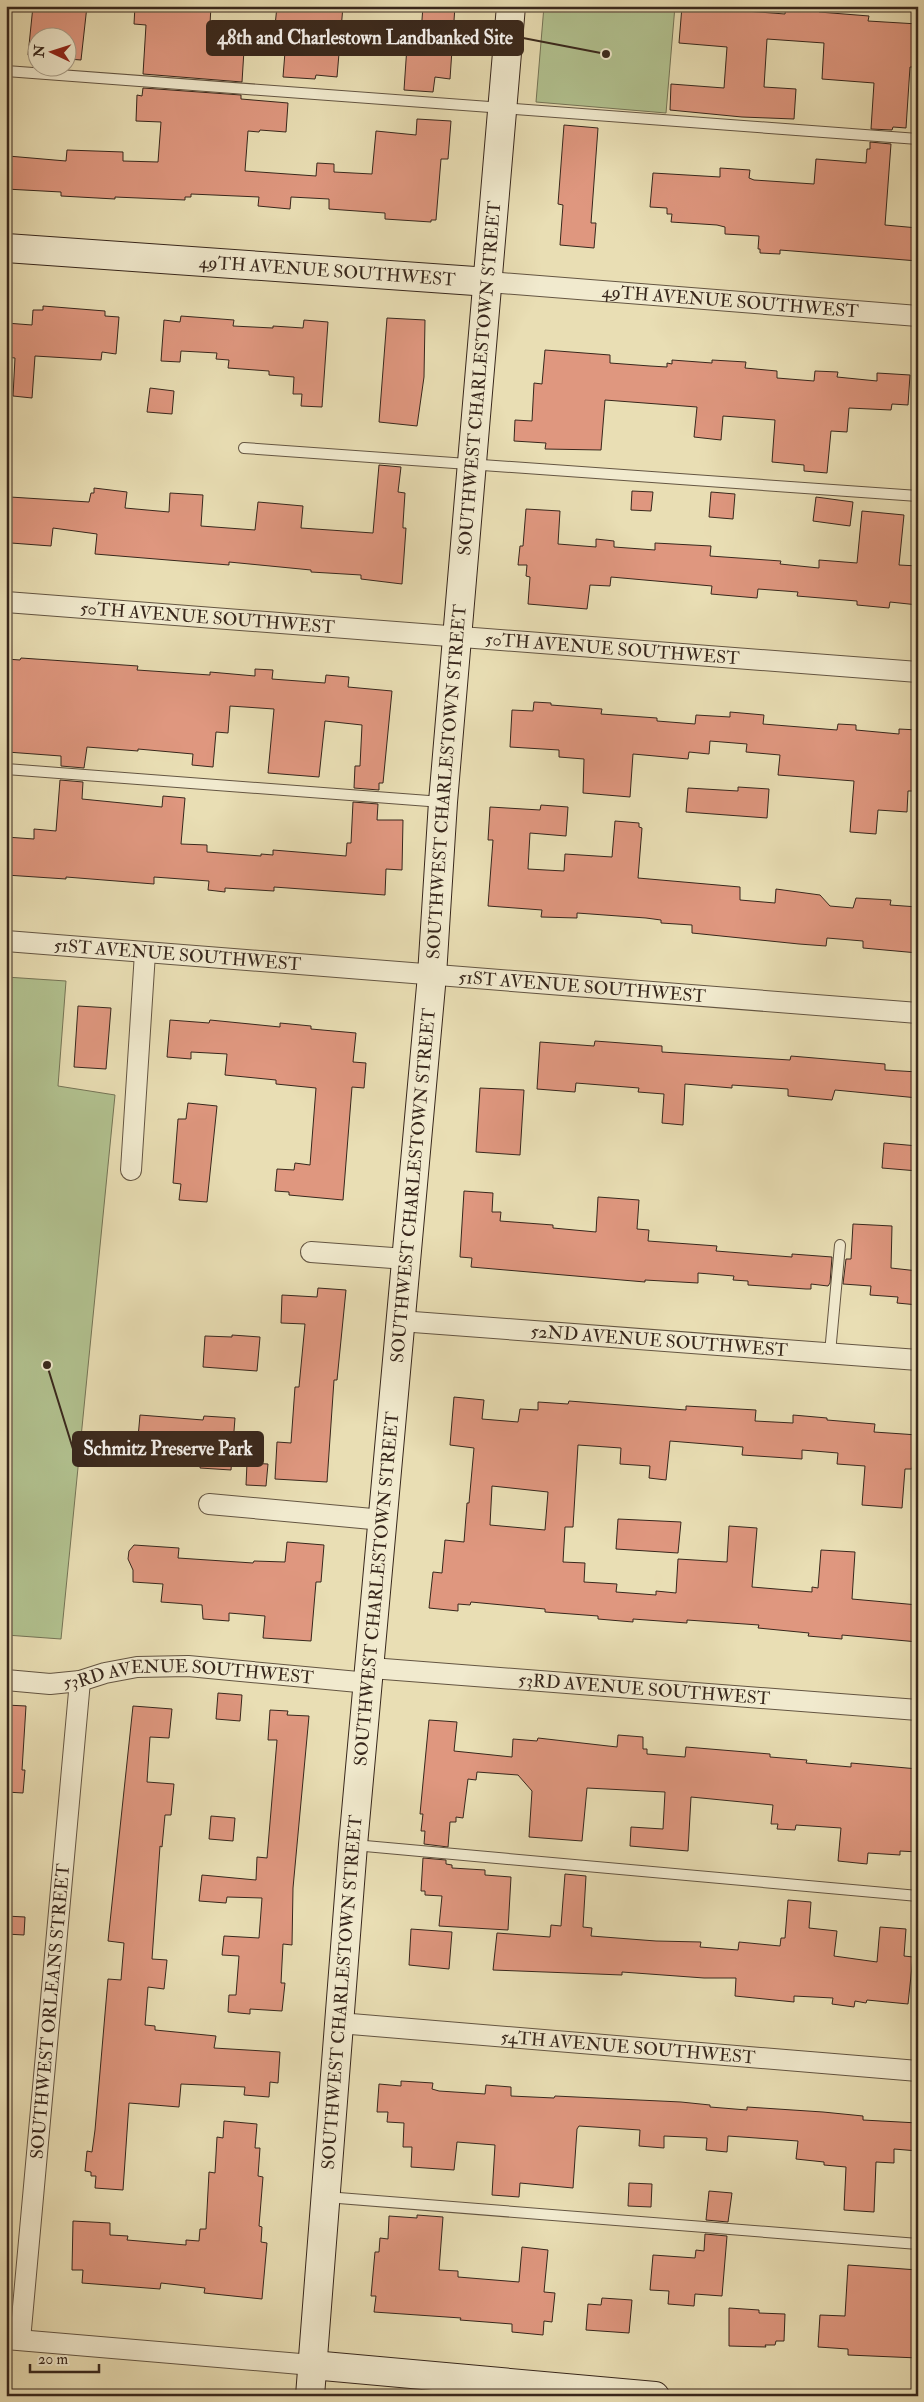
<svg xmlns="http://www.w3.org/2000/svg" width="924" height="2402" font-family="'IM FELL Double Pica',serif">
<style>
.green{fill:#b2c290;stroke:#757456}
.building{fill:#df977f;stroke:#38271c;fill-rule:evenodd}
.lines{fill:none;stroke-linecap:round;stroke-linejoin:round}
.lane-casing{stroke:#645542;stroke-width:12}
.street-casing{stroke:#645542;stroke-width:22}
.secondary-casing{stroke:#38271c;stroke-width:30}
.lane{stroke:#f1eace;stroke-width:10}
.street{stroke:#f1eace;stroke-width:20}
.secondary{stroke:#f1eace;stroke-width:28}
.labels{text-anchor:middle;stroke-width:4;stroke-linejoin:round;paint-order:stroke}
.street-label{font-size:18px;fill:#38271c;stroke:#f1eace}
.leader{fill:none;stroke:#38271c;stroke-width:2}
.callout-dot{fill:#38271c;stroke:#f1eace;stroke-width:2}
.callout{fill:#38271c;stroke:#38271c;stroke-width:2}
.callout-label{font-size:19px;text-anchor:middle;font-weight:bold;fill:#fff}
</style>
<rect width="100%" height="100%" fill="#e9deb4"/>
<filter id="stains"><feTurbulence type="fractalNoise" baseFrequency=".004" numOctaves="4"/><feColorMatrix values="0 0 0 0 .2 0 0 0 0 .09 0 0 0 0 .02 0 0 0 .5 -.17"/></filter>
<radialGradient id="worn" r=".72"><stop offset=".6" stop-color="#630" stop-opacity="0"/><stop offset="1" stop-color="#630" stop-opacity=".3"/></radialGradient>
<g class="green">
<polygon points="544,6 675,6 666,113 536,102"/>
<polygon points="6,977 66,981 58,1086 115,1095 61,1639 6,1635"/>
</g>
<g class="building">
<polygon points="33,6 87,6 81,60 68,59 68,38 38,38 38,56 28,55"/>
<polygon points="135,6 211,6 209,42 213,42 212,48 244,50 242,82 143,74 146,25 134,24"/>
<polygon points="277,6 343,6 337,77 316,75 315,79 283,77 287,27 275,26"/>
<polygon points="423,6 455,6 450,79 435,77 433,92 404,90 408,31 421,33"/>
<polygon points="682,6 720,6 719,9 785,14 786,6 819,9 819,12 869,16 868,21 918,24 918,67 910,67 906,128 893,127 892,130 871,129 874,83 822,79 824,43 767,39 764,87 796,89 794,119 742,117 670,110 671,84 724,88 727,47 679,43"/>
<polygon points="143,88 241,95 241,99 288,103 286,132 260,130 259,132 248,131 245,171 316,176 317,163 334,164 334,172 372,174 376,131 416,135 417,119 451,121 448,159 441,159 436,220 431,220 431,222 385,219 385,213 329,209 329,199 291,197 290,209 258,206 259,197 191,194 191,197 185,197 185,200 115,197 115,199 61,196 61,192 6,189 8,156 66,161 67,150 123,152 123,161 158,162 161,122 136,121 137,95 142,96"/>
<polygon points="564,125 598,128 591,223 596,223 594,248 560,245 563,205 558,204"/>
<polygon points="870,142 891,144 885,225 918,228 918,261 780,250 780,254 760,253 760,249 758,249 759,236 725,234 725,227 717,225 671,222 672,214 667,214 667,208 650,207 653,173 720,177 720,168 750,170 749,178 754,180 814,184 816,159 866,163 867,149 870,149"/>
<polygon points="43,306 105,311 105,316 119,317 116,354 102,352 101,360 35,356 32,398 13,396 15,358 6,357 6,323 32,325 33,310 43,310"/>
<polygon points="181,316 234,320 233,326 273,328 273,326 303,328 304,320 328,322 322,407 301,406 302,394 293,394 294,377 269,375 269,371 228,368 229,360 216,359 217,353 181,351 180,362 161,361 164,320 180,322"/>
<polygon points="387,318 425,320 424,377 417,426 379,422"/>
<polygon points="545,350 610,355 610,363 650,366 667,367 667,363 672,364 672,360 712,363 712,360 746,362 745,368 777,371 777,378 814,381 815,371 838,372 837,377 877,381 877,373 910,375 908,405 892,404 891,410 849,408 847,432 831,431 827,473 804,471 804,465 772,462 775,420 723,416 721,440 694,437 697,407 605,400 601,450 545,449 546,443 514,441 515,420 532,421 534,383 542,384"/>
<polygon points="150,388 174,391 172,414 147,412"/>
<polygon points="379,465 401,467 398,492 405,493 403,524 403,528 406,528 402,584 361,579 361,575 311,572 311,570 229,562 229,565 95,554 97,534 53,528 51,546 11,543 11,539 8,539 10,497 89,502 91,493 94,493 94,488 127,492 125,508 169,512 170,493 203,495 201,526 255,530 258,502 303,506 301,528 373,533"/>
<polygon points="632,491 653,492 651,511 631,510"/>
<polygon points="711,492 735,494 733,519 709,517"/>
<polygon points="816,497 853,502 850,526 813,521"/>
<polygon points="526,509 560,511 558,544 596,547 596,539 614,541 614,547 655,550 655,543 692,545 711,546 710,556 781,561 780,564 819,568 819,560 857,563 862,511 904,515 899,565 918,566 918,605 890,602 889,608 857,605 857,601 797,596 798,592 758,589 757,598 711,594 712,586 611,577 610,586 590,585 587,609 528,604 530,577 526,576 527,565 518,565 520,546 523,546"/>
<polygon points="21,658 138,666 137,670 210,675 210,672 255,676 255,669 273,670 272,679 325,683 326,675 349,677 348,687 392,691 383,783 379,783 379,790 354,788 355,766 360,766 362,725 325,721 319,777 268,773 274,709 230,706 228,733 216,732 213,767 192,765 193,754 138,749 138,751 87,747 84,768 61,766 61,756 7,752 10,707 6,707 6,659 20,660"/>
<polygon points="534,702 551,703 551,705 602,709 601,714 657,718 657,721 695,724 696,715 730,717 730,712 764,715 763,724 837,730 838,724 856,725 856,730 899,734 899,729 918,730 918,791 908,791 907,812 878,810 876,834 850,832 854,781 778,775 780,755 746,752 747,744 710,741 709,754 689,752 688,759 633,754 630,797 583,793 584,759 559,757 559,750 510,747 512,710 533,711"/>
<polygon points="60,780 83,782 82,799 162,807 163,796 185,798 181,844 207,845 207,852 261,856 261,854 273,855 273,850 346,856 347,843 351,843 353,802 378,804 377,820 403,820 402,870 386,869 385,895 274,887 274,891 225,888 225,892 208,890 209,881 154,877 154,884 66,877 66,879 6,875 6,837 34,839 34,829 56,831"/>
<polygon points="738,787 769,789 767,818 686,812 688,788 738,791"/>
<polygon points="541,805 568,807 566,836 530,833 528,869 564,871 565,854 612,857 615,821 639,823 639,827 642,828 638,878 740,887 740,900 775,903 776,889 820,895 830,906 853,908 856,898 891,900 890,905 918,907 918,953 863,948 863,941 827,938 826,946 799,944 692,933 692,925 661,923 661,920 646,918 577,913 577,918 541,917 542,910 488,906 493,840 488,840 490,807 540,810"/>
<polygon points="78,1006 111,1008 106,1069 74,1067"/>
<polygon points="170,1020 209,1023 210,1020 280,1027 280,1023 311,1026 311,1029 356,1033 353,1062 366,1063 364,1088 352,1087 343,1200 289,1195 289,1192 275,1191 277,1169 294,1170 295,1163 310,1165 316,1088 276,1084 276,1080 225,1075 227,1054 191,1052 191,1059 167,1057"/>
<polygon points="595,1041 662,1046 662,1052 790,1060 791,1056 885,1064 885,1070 918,1072 918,1098 835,1090 832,1100 788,1096 788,1089 732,1085 732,1088 685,1084 683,1125 662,1123 664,1094 638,1092 639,1088 576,1083 575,1092 537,1089 540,1042 594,1046"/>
<polygon points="480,1088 524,1090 520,1155 476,1152"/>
<polygon points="188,1103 217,1106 207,1202 179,1200 181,1184 173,1183 178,1119 186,1119"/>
<polygon points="884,1143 918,1146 918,1171 882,1168"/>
<polygon points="464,1191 493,1193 492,1212 501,1212 500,1221 553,1225 553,1228 596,1232 598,1197 639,1200 637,1229 649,1230 648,1241 717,1246 716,1251 792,1257 792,1254 832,1257 830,1283 828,1286 811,1284 811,1289 806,1289 748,1285 748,1281 733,1280 734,1276 698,1273 698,1283 645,1280 645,1282 471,1267 472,1258 460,1257"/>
<polygon points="853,1224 892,1226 891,1268 918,1271 918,1305 897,1303 898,1297 870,1295 871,1286 843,1284 846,1259 851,1259"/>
<polygon points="318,1288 346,1290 337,1380 334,1380 327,1482 275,1479 277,1442 291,1443 295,1387 299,1387 305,1324 281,1323 282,1295 317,1297"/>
<polygon points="232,1335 260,1337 257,1371 203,1367 205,1336 232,1337"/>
<path d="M 454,1397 L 484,1400 L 482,1419 L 518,1422 L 520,1409 L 538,1410 L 538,1402 L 568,1404 L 569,1401 L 686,1410 L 686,1406 L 756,1410 L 755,1421 L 793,1423 L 793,1415 L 827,1418 L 827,1420 L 875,1424 L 874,1432 L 918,1435 L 918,1463 L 913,1463 L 912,1469 L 905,1469 L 902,1508 L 862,1505 L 865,1466 L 837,1464 L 838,1453 L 802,1450 L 802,1459 L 742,1455 L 743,1447 L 670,1441 L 666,1480 L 649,1478 L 650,1466 L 620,1464 L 621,1448 L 578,1445 L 573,1527 L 565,1527 L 563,1562 L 585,1563 L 584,1582 L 617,1584 L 616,1592 L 656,1595 L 656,1591 L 676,1593 L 678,1559 L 727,1562 L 729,1526 L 757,1528 L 752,1587 L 812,1592 L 812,1587 L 818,1588 L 821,1550 L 855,1552 L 852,1599 L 918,1605 L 918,1642 L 842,1635 L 842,1639 L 808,1636 L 809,1633 L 758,1628 L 759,1625 L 687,1620 L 687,1623 L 633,1619 L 633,1622 L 598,1619 L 598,1616 L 545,1612 L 545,1609 L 471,1602 L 470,1605 L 458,1604 L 458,1611 L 429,1608 L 433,1572 L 442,1573 L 445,1540 L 464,1542 L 467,1503 L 469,1503 L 474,1448 L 450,1445 ZM 492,1486 L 548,1492 L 545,1530 L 490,1525 Z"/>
<polygon points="140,1415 203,1420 204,1416 235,1418 231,1470 200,1468 201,1460 156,1456 157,1450 137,1449"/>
<polygon points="247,1463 268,1464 266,1486 246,1485"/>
<polygon points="618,1519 681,1522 678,1553 616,1549"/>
<polygon points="287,1542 324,1545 321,1582 316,1582 311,1641 263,1638 265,1616 229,1613 229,1621 203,1619 202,1605 161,1602 163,1584 133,1582 133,1570 128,1559 129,1551 134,1545 179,1548 178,1558 253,1563 254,1561 285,1562"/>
<polygon points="218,1693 242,1695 240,1721 216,1719"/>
<polygon points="6,1705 26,1706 22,1770 25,1770 23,1793 6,1792"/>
<polygon points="133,1706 172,1709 169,1738 150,1737 147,1782 174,1784 171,1815 165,1815 162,1847 160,1846 152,1959 167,1960 164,1989 148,1987 145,2025 155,2026 155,2030 216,2036 214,2048 280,2052 278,2083 270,2082 269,2097 244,2095 245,2087 181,2084 179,2107 129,2103 123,2190 95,2188 96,2176 91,2176 91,2172 85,2171 87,2151 92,2152 95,2130 108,1979 121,1980 124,1943 108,1941"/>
<polygon points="270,1710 288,1711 287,1715 309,1716 293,1888 292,1945 283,1944 281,1983 285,1983 282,2011 250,2009 250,2014 228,2012 229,1995 236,1995 239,1956 222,1955 224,1936 259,1938 262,1898 227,1897 226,1903 199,1901 202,1875 256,1880 257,1857 267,1858 277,1740 268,1740"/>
<polygon points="429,1720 457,1722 454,1751 512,1757 513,1739 537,1741 538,1738 617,1747 618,1735 643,1737 643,1749 647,1749 647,1754 685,1757 686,1747 770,1754 770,1757 807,1760 806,1763 851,1767 851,1763 918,1769 918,1852 900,1851 900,1855 868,1853 867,1864 838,1861 841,1828 796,1825 795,1830 777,1829 778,1824 771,1824 773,1805 691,1797 688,1851 630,1846 631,1827 663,1829 665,1792 587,1788 582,1841 529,1837 532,1791 518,1775 477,1772 476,1780 468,1779 463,1818 456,1817 456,1822 450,1822 448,1847 424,1844 425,1831 421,1831 423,1814 420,1814"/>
<polygon points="211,1816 235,1818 233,1841 209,1839"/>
<polygon points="423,1858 446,1860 446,1864 452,1865 452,1868 485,1870 485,1875 511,1877 508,1930 439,1926 442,1896 425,1895 425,1891 421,1891"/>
<polygon points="565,1874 586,1876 583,1927 592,1928 591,1936 656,1941 701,1942 700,1947 738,1950 739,1942 780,1946 781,1938 785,1938 788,1900 811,1902 809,1928 837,1931 834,1956 877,1962 880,1927 906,1929 904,1956 913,1957 908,2004 867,2000 866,2003 855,2001 854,2007 832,2004 833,1998 794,1996 794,2002 735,1996 736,1978 704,1978 622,1972 622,1975 493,1970 497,1933 550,1937 551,1925 561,1926"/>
<polygon points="6,1916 25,1917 24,1935 6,1934"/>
<polygon points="411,1929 452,1932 449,1969 409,1965"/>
<polygon points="401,2081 433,2083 432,2089 439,2091 485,2094 486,2085 511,2087 511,2096 554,2098 555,2096 681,2102 710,2105 710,2107 747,2110 747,2107 823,2112 863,2116 863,2120 918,2123 918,2151 894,2149 894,2163 876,2162 874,2212 844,2210 846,2167 824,2165 824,2162 796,2159 798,2141 728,2136 727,2152 706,2150 707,2138 664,2136 664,2148 639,2146 640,2130 579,2126 577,2129 573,2188 520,2183 519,2197 492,2195 495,2145 457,2142 454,2170 411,2167 412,2147 403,2147 404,2123 387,2122 388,2112 377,2112 379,2084 401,2086"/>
<polygon points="224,2121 257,2124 255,2148 260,2148 258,2176 263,2177 259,2226 262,2227 261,2242 267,2243 262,2299 204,2293 205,2288 161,2283 160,2289 82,2283 83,2270 72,2270 73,2221 110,2223 110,2235 128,2236 127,2240 186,2245 186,2240 199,2241 200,2229 206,2229 209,2172 215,2173 217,2137 223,2138"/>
<polygon points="629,2183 652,2184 651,2207 628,2206"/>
<polygon points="709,2191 732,2193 728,2222 706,2220"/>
<polygon points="417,2215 443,2217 439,2270 458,2271 458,2277 519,2282 522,2247 548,2250 544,2292 555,2293 552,2322 544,2321 543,2335 512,2332 512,2324 460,2320 461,2318 374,2312 376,2296 371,2296 375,2252 379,2252 380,2238 388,2239 389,2216 417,2218"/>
<polygon points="705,2234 727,2236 722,2296 695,2294 694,2306 668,2304 669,2291 650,2290 653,2255 695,2258 696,2250 704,2251"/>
<polygon points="848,2265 918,2270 918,2358 848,2355 848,2349 818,2347 820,2315 845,2316"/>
<polygon points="602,2298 632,2300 629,2333 586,2330 588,2304 601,2305"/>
<polygon points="729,2308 759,2310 759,2313 785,2314 784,2341 776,2341 775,2345 765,2345 766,2347 729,2346"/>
</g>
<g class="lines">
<defs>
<g id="lane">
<polyline points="6,71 918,139"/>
<polyline points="244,448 918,496"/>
<polyline points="6,769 442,802"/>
<polyline points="830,1353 840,1245"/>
<polyline points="354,1845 918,1896"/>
<polyline points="326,2197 918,2244"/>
</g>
<g id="street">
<path id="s1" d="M 489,282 L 918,316"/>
<path id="s2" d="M 6,602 L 918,672"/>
<path id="s3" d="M 6,941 L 918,1013"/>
<polyline points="131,1170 145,953"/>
<polyline points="311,1252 406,1259"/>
<path id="s4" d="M 400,1321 L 918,1360"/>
<polyline points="209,1504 383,1520"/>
<path id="s5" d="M 371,1668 L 918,1710"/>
<path id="s6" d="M 6,1680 L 50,1684 L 80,1681 L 105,1673 L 137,1667 L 188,1666 L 369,1683"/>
<path id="s7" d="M 339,2023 L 918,2071"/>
<polyline points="6,2339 312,2365"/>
<path id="s8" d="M 20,2340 L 80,1681"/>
</g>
<g id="secondary">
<path id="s9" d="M 6,248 L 489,282"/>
<polyline points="312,2365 655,2396"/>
<path id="s10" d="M 310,2396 L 353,1845 L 432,975 L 443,802 L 511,6"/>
</g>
</defs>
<use href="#lane" class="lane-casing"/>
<use href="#street" class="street-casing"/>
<use href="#secondary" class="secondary-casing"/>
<use href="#lane" class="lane"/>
<use href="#street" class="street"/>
<use href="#secondary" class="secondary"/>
</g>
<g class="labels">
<g class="street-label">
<text dy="6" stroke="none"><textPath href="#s9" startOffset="322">49TH AVENUE SOUTHWEST</textPath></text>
<text dy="6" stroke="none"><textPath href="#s1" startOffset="242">49TH AVENUE SOUTHWEST</textPath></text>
<text dy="6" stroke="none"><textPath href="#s10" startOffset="2025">SOUTHWEST CHARLESTOWN STREET</textPath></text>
<text dy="6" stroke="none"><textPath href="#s2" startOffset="202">50TH AVENUE SOUTHWEST</textPath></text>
<text dy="6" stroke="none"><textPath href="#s2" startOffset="608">50TH AVENUE SOUTHWEST</textPath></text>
<text dy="6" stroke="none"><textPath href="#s10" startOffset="1620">SOUTHWEST CHARLESTOWN STREET</textPath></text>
<text dy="6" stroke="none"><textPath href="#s3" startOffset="172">51ST AVENUE SOUTHWEST</textPath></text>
<text dy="6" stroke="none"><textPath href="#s3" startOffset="578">51ST AVENUE SOUTHWEST</textPath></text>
<text dy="6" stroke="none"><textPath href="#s10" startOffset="1215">SOUTHWEST CHARLESTOWN STREET</textPath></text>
<text dy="6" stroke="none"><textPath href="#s4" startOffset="260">52ND AVENUE SOUTHWEST</textPath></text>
<text dy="6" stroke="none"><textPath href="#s10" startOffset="810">SOUTHWEST CHARLESTOWN STREET</textPath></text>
<text dy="6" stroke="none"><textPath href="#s6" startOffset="184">53RD AVENUE SOUTHWEST</textPath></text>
<text dy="6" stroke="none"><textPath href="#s5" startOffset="274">53RD AVENUE SOUTHWEST</textPath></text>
<text dy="6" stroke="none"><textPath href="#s10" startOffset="405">SOUTHWEST CHARLESTOWN STREET</textPath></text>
<text dy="6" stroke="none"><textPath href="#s8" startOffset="330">SOUTHWEST ORLEANS STREET</textPath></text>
<text dy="6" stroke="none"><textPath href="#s7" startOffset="290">54TH AVENUE SOUTHWEST</textPath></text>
</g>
</g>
<path class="leader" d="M606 54L523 38M47 1365L73 1449"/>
<g class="callout-dot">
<circle cx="606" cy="54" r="5"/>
<circle cx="47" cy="1365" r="5"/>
</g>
<g class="callout">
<rect x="207" y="21" width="316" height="34" rx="5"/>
<rect x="73" y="1432" width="190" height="34" rx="5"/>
</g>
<g class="callout-label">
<text x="365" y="44">48th and Charlestown Landbanked Site</text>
<text x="168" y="1455">Schmitz Preserve Park</text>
</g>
<rect width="924" height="2402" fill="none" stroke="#e9deb4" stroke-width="25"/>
<rect x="8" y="8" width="909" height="2387" fill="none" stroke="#38271c" stroke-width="2.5"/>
<rect x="12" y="12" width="899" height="2377" fill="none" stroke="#38271c"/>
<g transform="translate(52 52) rotate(274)"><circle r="24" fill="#f1eace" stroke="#a79c87"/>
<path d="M0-4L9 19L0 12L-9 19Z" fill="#8f2418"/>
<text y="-8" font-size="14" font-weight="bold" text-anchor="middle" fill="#38271c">N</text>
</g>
<path d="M30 2364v8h69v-8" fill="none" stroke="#38271c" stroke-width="2.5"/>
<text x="38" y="2364" font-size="15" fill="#38271c" stroke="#f1eace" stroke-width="4" paint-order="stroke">20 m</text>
<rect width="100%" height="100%" filter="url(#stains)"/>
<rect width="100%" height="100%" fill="url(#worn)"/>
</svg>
